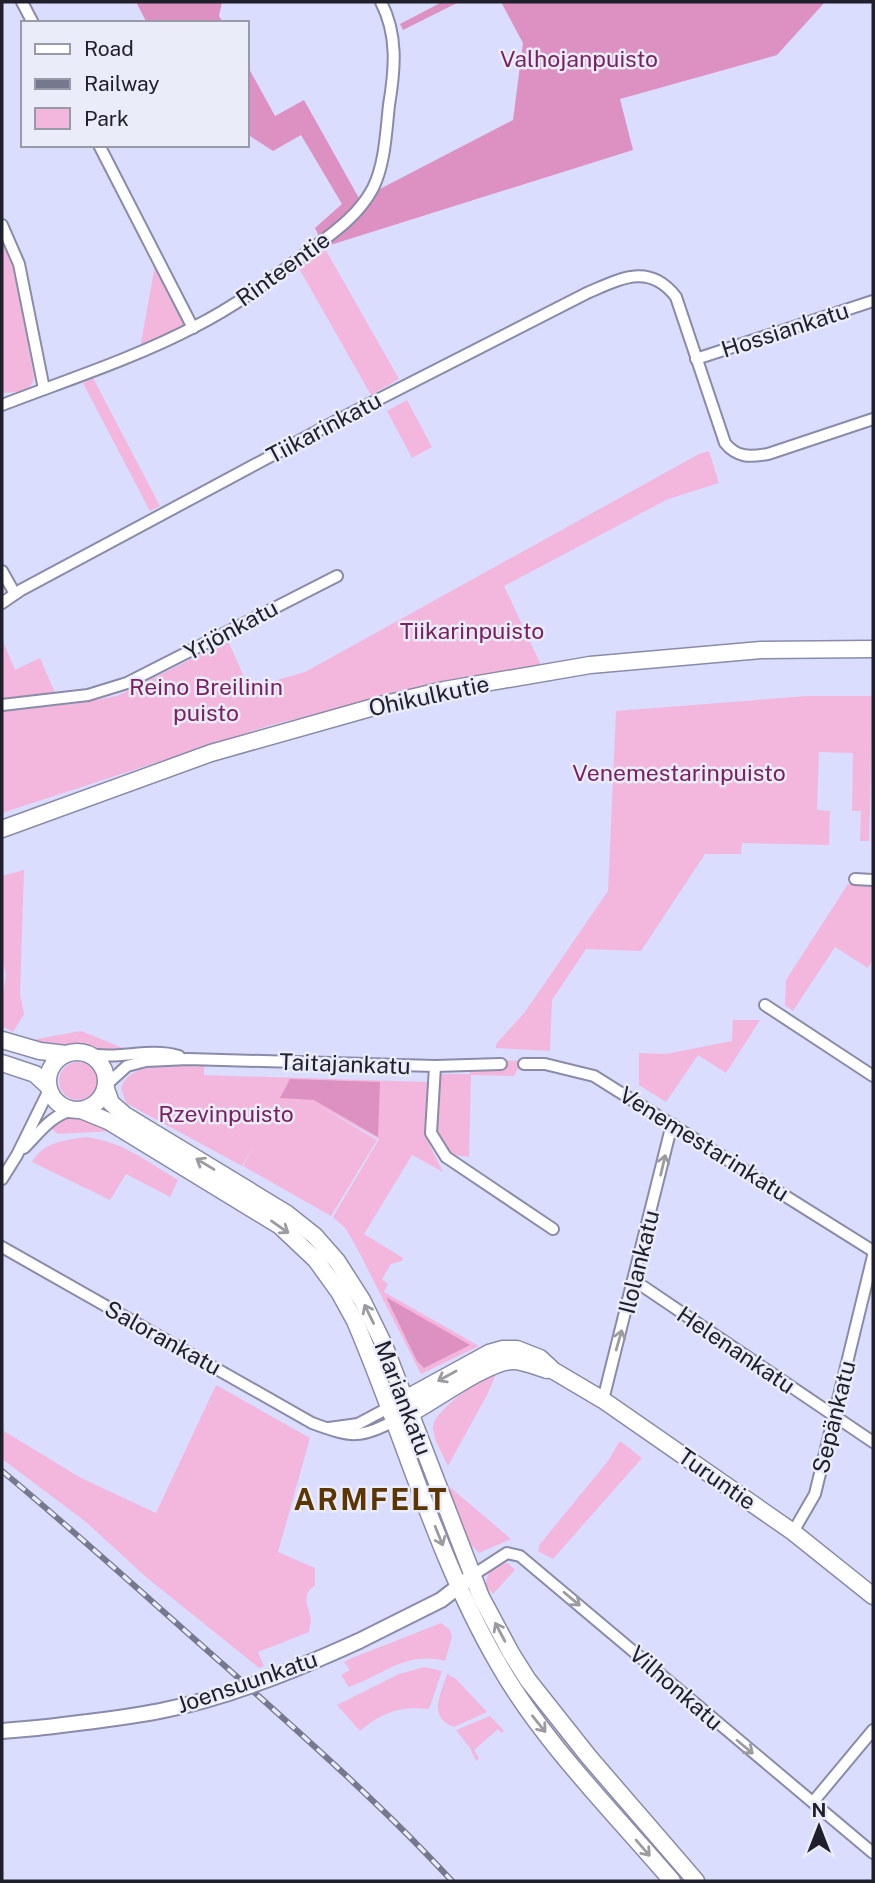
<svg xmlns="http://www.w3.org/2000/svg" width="875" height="1883" font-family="'Public Sans',sans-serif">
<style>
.green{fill:#f3b7dd}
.forest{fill:#dd90c2}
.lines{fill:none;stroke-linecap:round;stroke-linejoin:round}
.minor-casing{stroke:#898ba9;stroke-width:14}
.tertiary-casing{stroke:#898ba9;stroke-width:18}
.secondary-casing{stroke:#898ba9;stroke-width:19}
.minor{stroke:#fff;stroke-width:10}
.tertiary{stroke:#fff;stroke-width:14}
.secondary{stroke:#fff;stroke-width:16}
.rail-casing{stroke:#76788d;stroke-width:6}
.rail{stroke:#eaecf9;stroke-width:3.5;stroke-dasharray:10;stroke-linecap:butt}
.tertiary-bridge-casing{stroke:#898ba9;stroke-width:18;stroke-linecap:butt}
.tertiary-bridge{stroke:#fff;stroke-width:14}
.oneway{stroke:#9b9ba0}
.labels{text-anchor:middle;stroke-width:5;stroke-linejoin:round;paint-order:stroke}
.park-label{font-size:23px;fill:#7b2162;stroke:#eaecf9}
.street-label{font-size:23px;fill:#20202c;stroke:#eaecf9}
.district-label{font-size:30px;font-weight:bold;letter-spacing:2px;fill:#5b3602;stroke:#eaecf9}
</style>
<rect width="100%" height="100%" fill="#daddfe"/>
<g class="green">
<path d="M 2,236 L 14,270 L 34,377 C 33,393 15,392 2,393 Z"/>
<polygon points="324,247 399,379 371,395 296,263"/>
<polygon points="156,260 187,320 186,327 140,348"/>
<polygon points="93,378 160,506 150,511 83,383"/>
<polygon points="407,400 432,447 412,458 387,411"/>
<polygon points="709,451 719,483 668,499 504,586 541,665 443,683 271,725 2,813 2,711 73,704 117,696 228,641 249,688 305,672 699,454"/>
<polygon points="2,639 15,670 40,658 56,695 2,699"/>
<polygon points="807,696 873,696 869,841 860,841 861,811 852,811 853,753 819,752 817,810 830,811 829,845 742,843 741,854 705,854 641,951 586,949 552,1000 550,1051 496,1048 496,1044 525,1012 608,891 616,711"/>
<polygon points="24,870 20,994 24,1014 13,1032 2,1026 2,1001 6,975 2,956 2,876"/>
<polygon points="848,884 873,884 873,959 868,968 835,947 793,1011 785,1005 786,980"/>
<polygon points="733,1020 760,1020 726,1073 698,1055 666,1102 639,1085 639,1053 666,1054 732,1041"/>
<polygon points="81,1031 123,1048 102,1054 82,1048 58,1049 31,1043 32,1040"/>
<polygon points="477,1059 522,1061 514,1076 471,1075 469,1157 446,1154 434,1133 437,1074 469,1074"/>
<circle cx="78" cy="1081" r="19"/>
<path d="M 171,1066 L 204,1066 L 204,1075 L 428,1082 L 429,1144 L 443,1172 L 412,1155 L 364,1234 L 403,1258 L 402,1261 L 391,1264 L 382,1279 L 388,1284 L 384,1292 L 479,1346 L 421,1374 L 360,1254 L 346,1229 L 333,1217 L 379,1139 L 319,1106 L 377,1140 L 331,1216 L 243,1166 L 253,1147 L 242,1166 L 126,1103 L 121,1088 C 130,1066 150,1068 171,1066 Z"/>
<polygon points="73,1114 81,1115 113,1131 58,1134 49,1127 58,1118"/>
<path d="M 86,1137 C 121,1141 148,1162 178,1180 L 170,1197 L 126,1174 L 110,1200 L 32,1162 C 43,1142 65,1140 86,1137 Z"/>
<path d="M 498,1370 L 487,1395 L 448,1466 C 443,1455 434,1440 433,1429 C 432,1410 483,1378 498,1370 Z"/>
<path d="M 216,1385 L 310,1438 L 278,1552 L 315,1568 L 315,1585 C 300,1597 309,1605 311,1620 C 311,1624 309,1628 309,1632 L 258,1652 L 264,1666 L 259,1668 L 146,1577 L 86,1522 L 2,1459 L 2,1430 L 81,1478 L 156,1513 Z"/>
<polygon points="620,1441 642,1458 553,1559 538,1551 540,1544 608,1461"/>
<polygon points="445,1483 511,1539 479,1553 467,1541"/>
<path d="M 508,1563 L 515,1570 L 493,1594 L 486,1587 C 485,1573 494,1564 508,1563 Z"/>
<path d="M 441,1623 L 450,1630 L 452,1637 L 445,1661 C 406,1651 383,1675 349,1687 L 341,1675 L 350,1670 L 344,1662 L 352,1658 Z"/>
<path d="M 425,1667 L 442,1671 L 429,1709 C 400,1706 382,1712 360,1731 L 337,1705 L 399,1674 Z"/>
<polygon points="511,1671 524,1680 582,1759 580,1761 576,1760 543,1722"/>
<path d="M 447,1674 L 456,1679 L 487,1712 L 454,1727 C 427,1717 441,1694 447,1674 Z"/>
<polygon points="490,1716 504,1731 502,1733 498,1729 474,1750 479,1758 476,1761 470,1748 456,1730"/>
</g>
<g class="forest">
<polygon points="136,2 222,2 219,16 223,23 147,23"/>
<polygon points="442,2 459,2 403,30 400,24"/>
<polygon points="501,2 825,2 777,55 620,99 633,150 324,247 364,211 376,191 513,120 523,43"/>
<polygon points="247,65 275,116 304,100 360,200 350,214 320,239 315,228 342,204 301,135 273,151 247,134"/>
<polygon points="290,1079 380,1082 378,1137 314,1100 280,1098"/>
<polygon points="386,1297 470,1345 424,1368 417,1361"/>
</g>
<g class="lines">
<defs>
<g id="minor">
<polyline points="22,2 33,23"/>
<polyline points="99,145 193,328"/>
<polyline points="2,225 19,264 44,389"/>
<polyline points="696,359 873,301"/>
<path d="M 2,405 C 64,381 135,358 194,327 C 234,307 269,281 305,254 C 330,235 358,217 373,188 C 385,164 386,132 389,105 C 395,69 398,35 381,2"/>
<polyline points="2,571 15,594"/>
<path d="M 2,603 L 21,590 L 340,419 L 587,293 C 620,279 649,262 676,297 L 725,443 C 737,458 750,457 768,454 L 873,419"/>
<polyline points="2,705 88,695 127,683 337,576"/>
<polyline points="855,879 873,880"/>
<polyline points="765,1005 873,1076"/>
<path d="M 86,1053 C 117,1061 147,1047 179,1056"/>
<polyline points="524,1064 545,1064 594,1076 873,1251"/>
<polyline points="435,1066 431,1133 446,1157 553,1229"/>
<polyline points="106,1085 127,1066 146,1061 188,1059 435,1066 501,1064"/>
<path d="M 24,1148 C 39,1133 51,1115 73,1110"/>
<polyline points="2,1179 17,1155 49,1090"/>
<path d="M 2,1247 L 312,1423 C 353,1438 359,1439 398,1419"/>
<polyline points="635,1281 873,1442"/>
<polyline points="603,1400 672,1124"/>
<polyline points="329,1428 358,1424 405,1399"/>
<polyline points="793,1532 815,1494 873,1256"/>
<polyline points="473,1575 507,1553 520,1556 873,1853"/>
<polyline points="813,1802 873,1730"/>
</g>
<g id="tertiary">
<polyline points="359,1641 441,1600 467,1580"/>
<polyline points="2,1731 37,1728"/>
</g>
<g id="secondary">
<polyline points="2,829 211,753 381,705 444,690 590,665 761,650 873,649"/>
<polyline points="2,1040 40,1051 66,1054"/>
<circle cx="77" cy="1081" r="29"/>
<polyline points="2,1063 35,1074 48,1086"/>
<polyline points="106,1089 111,1103 125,1115 286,1213 315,1236 337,1261 362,1300 384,1345 481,1597 511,1653 528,1680 589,1757 696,1881"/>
<path d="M 81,1110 L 108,1121 L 280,1226 L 316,1260 L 339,1292 L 355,1321 C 404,1435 436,1557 499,1665 C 542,1741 615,1814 672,1881"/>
<polyline points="405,1399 489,1353 503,1349 517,1349 540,1358 554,1371 603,1400 793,1532 873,1596"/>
<path d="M 411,1413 C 435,1401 490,1359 515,1361 C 526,1362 537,1367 547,1370"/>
</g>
</defs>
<use href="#minor" class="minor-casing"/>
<use href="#tertiary" class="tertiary-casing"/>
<use href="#secondary" class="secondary-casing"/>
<use href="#minor" class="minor"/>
<use href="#tertiary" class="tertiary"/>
<use href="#secondary" class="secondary"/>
<defs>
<path id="rail" d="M 2,1471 C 78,1534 151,1601 225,1666 C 303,1736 381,1804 452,1881"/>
</defs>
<use href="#rail" class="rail-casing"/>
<use href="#rail" class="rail"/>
<defs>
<path id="tertiary-bridge" d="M 37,1728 C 78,1723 119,1719 160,1711 C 230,1697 295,1670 359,1641"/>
</defs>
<use href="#tertiary-bridge" class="tertiary-bridge-casing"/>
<use href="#tertiary-bridge" class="tertiary-bridge"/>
</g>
<defs><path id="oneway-shaft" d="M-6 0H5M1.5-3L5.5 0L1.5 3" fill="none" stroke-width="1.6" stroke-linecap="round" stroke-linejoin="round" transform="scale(1.75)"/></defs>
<g class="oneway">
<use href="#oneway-shaft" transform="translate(205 1164) rotate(-149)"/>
<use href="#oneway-shaft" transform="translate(663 1165) rotate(-77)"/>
<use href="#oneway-shaft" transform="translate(280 1227) rotate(35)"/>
<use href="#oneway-shaft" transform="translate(369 1314) rotate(-116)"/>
<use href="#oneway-shaft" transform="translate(619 1340) rotate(-74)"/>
<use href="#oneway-shaft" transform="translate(447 1376) rotate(151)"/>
<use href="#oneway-shaft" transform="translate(439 1536) rotate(68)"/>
<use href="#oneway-shaft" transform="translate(572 1599) rotate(40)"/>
<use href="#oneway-shaft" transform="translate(500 1632) rotate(-118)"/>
<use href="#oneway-shaft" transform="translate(539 1724) rotate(51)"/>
<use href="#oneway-shaft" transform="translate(745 1747) rotate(40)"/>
<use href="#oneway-shaft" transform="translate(643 1848) rotate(49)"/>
</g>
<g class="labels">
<g class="park-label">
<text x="579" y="67">Valhojanpuisto</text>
<text x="472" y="639">Tiikarinpuisto</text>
<text x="206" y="695">Reino Breilinin<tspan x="206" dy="26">puisto</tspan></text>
<text x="679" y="781">Venemestarinpuisto</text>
<text x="226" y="1122">Rzevinpuisto</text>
</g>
<g class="street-label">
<text transform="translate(283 269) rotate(-36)" y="8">Rinteentie</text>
<text transform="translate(785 330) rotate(-18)" y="8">Hossiankatu</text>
<text transform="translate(324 428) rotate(-28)" y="8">Tiikarinkatu</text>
<text transform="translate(231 630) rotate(-28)" y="8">Yrjönkatu</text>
<text transform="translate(429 696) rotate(-12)" y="8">Ohikulkutie</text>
<text transform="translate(345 1064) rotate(2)" y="8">Taitajankatu</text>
<text transform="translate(704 1144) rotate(32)" y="8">Venemestarinkatu</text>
<text transform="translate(639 1262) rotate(-76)" y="8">Ilolankatu</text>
<text transform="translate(163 1338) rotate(29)" y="8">Salorankatu</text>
<text transform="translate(736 1350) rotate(34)" y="8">Helenankatu</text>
<text transform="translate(403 1398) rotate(69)" y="8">Mariankatu</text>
<text transform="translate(834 1417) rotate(-76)" y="8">Sepänkatu</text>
<text transform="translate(717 1479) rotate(35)" y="8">Turuntie</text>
<text transform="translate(247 1682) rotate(-19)" y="8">Joensuunkatu</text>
<text transform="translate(676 1688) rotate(41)" y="8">Vilhonkatu</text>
</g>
<g class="district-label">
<text x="371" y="1510">ARMFELT</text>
</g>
</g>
<rect width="875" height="1883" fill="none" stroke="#20202c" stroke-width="7"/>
<rect x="21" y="21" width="228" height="126" fill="#eaecf9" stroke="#999aa7" stroke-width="2"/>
<rect x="35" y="44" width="35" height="10" fill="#ffffff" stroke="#999aa7" stroke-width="2"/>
<text x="84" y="56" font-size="21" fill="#20202c">Road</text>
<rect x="35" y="79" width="35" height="10" fill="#76788d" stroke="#999aa7" stroke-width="2"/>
<text x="84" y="91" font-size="21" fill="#20202c">Railway</text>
<rect x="35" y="108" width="35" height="21" fill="#f3b7dd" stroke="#999aa7" stroke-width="2"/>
<text x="84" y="126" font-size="21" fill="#20202c">Park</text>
<g transform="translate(819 1827)" stroke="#eaecf9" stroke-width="5" paint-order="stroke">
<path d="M0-5L12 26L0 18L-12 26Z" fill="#20202c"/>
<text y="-10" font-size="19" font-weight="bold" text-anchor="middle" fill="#20202c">N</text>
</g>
</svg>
